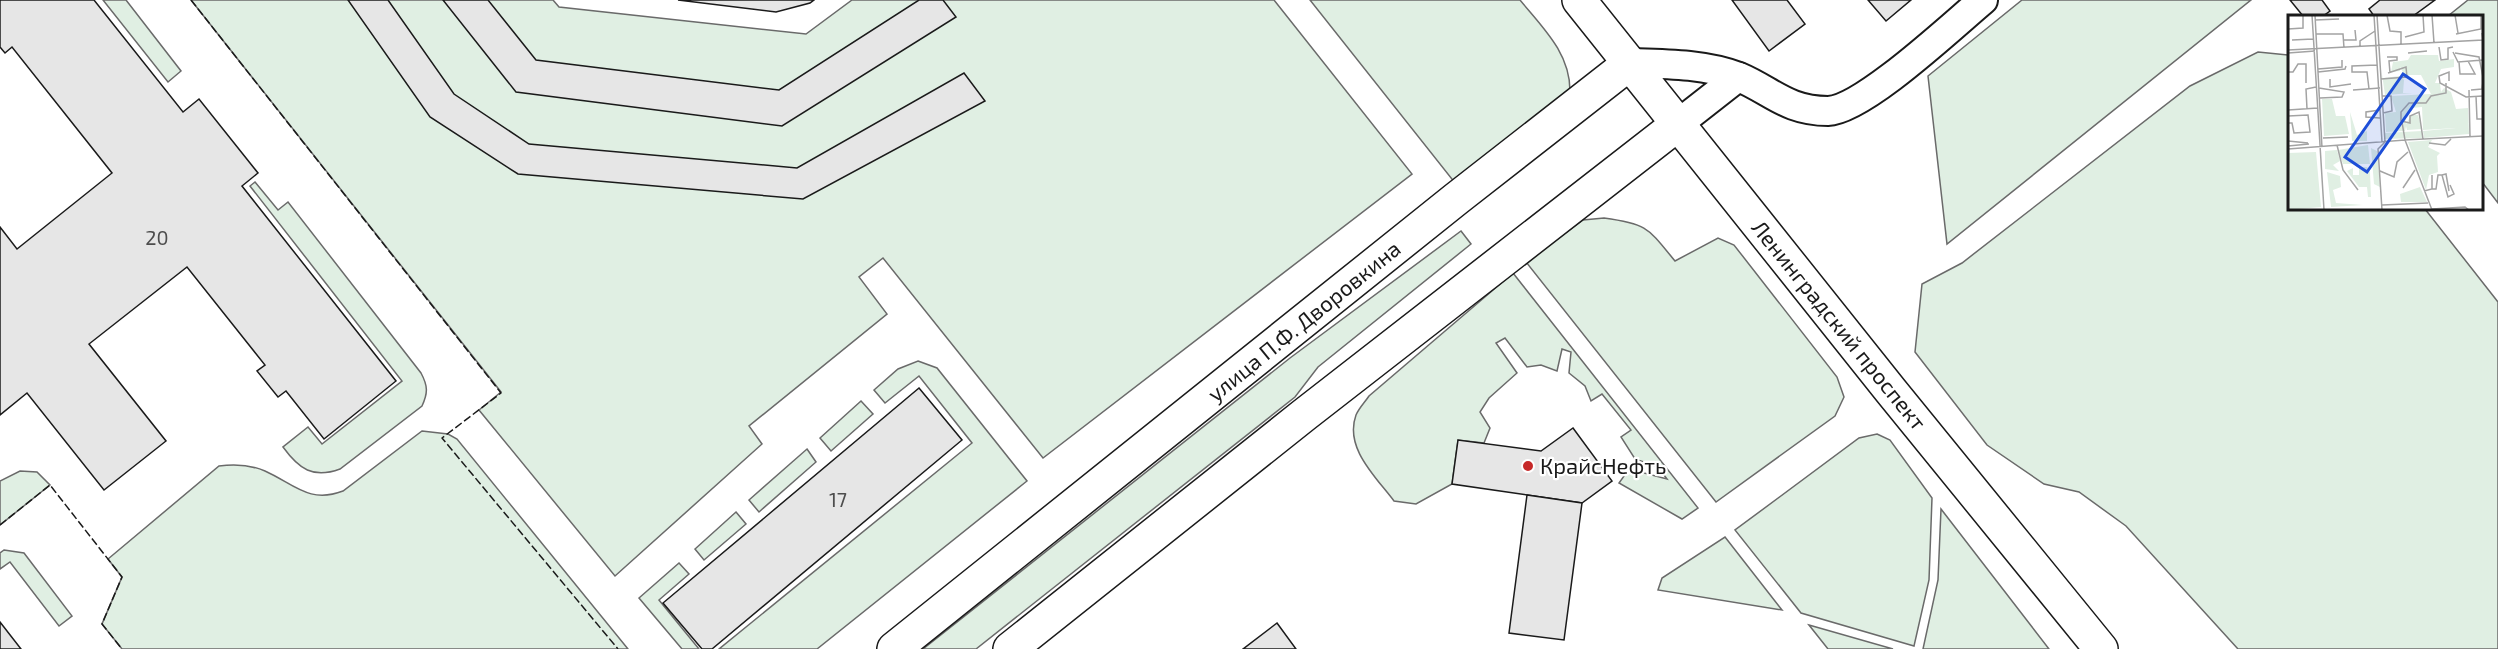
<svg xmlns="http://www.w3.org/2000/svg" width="2498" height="649" font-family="'Exo 2',sans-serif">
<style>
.green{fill:#e0efe3;stroke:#6a6a6a;stroke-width:1.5}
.building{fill:#e6e6e6;stroke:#1a1a1a;stroke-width:1.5}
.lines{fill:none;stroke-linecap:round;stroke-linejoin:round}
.minor-casing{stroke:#1a1a1a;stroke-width:32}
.tertiary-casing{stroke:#1a1a1a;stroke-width:36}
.secondary-casing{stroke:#1a1a1a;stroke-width:36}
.minor{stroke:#fff;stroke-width:28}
.tertiary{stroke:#fff;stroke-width:33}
.secondary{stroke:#fff;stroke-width:33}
.fence{stroke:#1a1a1a;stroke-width:1.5;stroke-dasharray:8 3;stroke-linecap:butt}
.poi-dot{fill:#c62828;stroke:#fff;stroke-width:2}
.labels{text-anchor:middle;stroke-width:4.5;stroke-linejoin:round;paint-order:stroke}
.number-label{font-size:20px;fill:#4d4d4d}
.street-label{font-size:22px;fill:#1a1a1a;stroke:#fff}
.poi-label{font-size:22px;fill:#1a1a1a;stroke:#fff;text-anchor:start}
.inset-road{fill:none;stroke:#a3a3a3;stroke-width:1.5}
.view{fill:#1d4ed8;fill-opacity:0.15;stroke:#1d4ed8;stroke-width:3}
.inset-edge{fill:none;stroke:#1a1a1a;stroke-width:3}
</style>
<rect width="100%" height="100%" fill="#fff"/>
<g class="green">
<polygon points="103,0 126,0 181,71 168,82"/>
<polygon points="191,0 553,0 559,7 806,34 852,0 1274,0 1412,174 1043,458 883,258 859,277 887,314 749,426 762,444 615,576 479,410 501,392"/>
<path d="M 1310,0 L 1520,0 C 1543,28 1570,53 1570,91 L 1459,188 Z"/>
<polygon points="2022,0 2251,0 1947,244 1928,76"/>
<polygon points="2468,0 2498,0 2498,203 2482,182 2482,16 2448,16"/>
<polygon points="2258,52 2289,55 2290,208 2425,209 2498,302 2498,649 2238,649 2126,526 2079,492 2044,484 1987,445 1915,352 1922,284 1962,263 2190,86"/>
<path d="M 255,182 L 278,210 L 288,202 L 421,373 C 428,386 428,393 422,406 L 340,469 C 313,479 299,469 283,447 L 308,427 L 322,444 L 402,381 L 250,186 Z"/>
<path d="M 1604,218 C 1648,224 1648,228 1675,261 L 1718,238 L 1734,245 L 1837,377 L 1844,397 L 1835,416 L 1716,502 L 1526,262 L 1583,220 Z"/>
<polygon points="1461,231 1471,244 1318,367 1295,397 976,649 923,649 1290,358"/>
<path d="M 1513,273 L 1698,508 L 1682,519 L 1619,483 L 1629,469 L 1667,479 L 1658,467 L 1635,459 L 1621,437 L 1631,430 L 1602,394 L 1591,401 L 1585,386 L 1569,373 L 1571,352 L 1562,349 L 1557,371 L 1541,365 L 1527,367 L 1505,338 L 1496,343 L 1517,373 L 1489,398 L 1480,412 L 1490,428 L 1484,443 L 1458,440 L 1452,484 L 1416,504 L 1394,501 C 1376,477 1344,448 1356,415 C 1359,408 1365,402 1369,396 Z"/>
<polygon points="918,361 937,368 1027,481 817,649 719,649 972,443 919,376 885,403 874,390 898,369"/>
<polygon points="861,401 873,414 831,451 820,438"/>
<path d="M 422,431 L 448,434 L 457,439 L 628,649 L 122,649 L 102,624 L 122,577 L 108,559 L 219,466 C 234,464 251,465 265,471 C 294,484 309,504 343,491 Z"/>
<polygon points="1877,434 1890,440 1932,498 1929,580 1914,646 1801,613 1735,530 1859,438"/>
<polygon points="807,449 816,462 759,512 749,500"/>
<polygon points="20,471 37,472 50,485 0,525 0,481"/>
<polygon points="1941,509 2049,649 1923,649 1938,580"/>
<polygon points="736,512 746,524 704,560 695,549"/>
<polygon points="1725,537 1782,610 1658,590 1662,578"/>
<polygon points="4,550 24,553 72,616 59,626 10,562 0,569 0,553"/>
<polygon points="679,563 689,574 659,600 699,649 682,649 639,598"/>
<polygon points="1809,625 1893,649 1828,649"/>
</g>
<g class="building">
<polygon points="0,0 94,0 183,112 199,99 258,173 242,186 396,381 324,439 286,391 278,397 257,371 265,365 187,267 89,344 166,441 104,490 27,393 0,415 0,227 17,249 112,173 12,47 5,53 0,47"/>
<polygon points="348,0 388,0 454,94 529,144 797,168 964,73 985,101 803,199 518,174 430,117"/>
<polygon points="443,0 488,0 536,60 779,90 919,0 943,0 956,17 782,126 516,92"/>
<polygon points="678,0 814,0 810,3 776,12"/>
<polygon points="1732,0 1787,0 1805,24 1769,51"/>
<polygon points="1868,0 1911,0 1886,21"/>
<polygon points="2290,0 2322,0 2330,11 2323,16 2303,16"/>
<polygon points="2380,0 2435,0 2413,16 2374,16 2369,9"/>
<polygon points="919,388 962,440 712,649 702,649 663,603"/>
<polygon points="1573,428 1612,481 1582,503 1452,484 1458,440 1541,451"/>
<polygon points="1527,495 1582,503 1564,640 1509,633"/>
<polygon points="0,622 21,649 0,649"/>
<polygon points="1277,623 1296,649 1243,649"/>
</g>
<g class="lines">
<defs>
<g id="minor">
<path d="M 1630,63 C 1666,64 1705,64 1739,77 C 1772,91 1787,111 1828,111 C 1863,110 1953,25 1983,0"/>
<polyline points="1678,124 1738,77"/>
</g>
<g id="tertiary">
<polyline points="894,649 1456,199 1630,63"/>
<polyline points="1010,649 1304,415 1678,124"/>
</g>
<polyline id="secondary" points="1579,0 1891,391 2101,649"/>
</defs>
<use href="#minor" class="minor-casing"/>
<use href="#tertiary" class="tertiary-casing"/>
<use href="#secondary" class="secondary-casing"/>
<use href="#minor" class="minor"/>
<use href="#tertiary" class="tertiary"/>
<use href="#secondary" class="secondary"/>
<g class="fence">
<polyline points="191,0 501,393 442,438 618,649"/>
<polyline points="0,525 50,485 122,577 102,624 122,649"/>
</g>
</g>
<circle class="poi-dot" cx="1528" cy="466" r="6"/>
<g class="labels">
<g class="number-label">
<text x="157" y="245">20</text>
<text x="838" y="507">17</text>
</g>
<g class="street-label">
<text transform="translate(1304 321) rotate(-39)" y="8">улица П.Ф. Дворовкина</text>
<text transform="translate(1839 325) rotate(51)" y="8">Ленинградский проспект</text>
</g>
<g class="poi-label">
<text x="1540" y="474">КрайсНефть</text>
</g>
</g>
<g transform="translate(2288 15)">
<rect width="195" height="195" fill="#fff"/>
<path d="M 123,40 L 150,40 L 151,46 L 166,44 L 166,52 L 153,54 L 147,68 L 152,68 L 153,77 L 156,73 L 163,77 L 168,94 L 180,93 L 181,119 L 136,123 L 135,116 L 168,113 L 135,115 L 134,92 L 123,93 L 117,100 L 118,109 L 123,100 L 130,100 L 134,114 L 119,115 L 118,111 L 117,116 L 98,117 L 97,98 L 108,97 L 103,81 L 143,79 L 133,60 L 121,60 L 119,64 L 112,52 L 112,56 L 103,57 L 105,47 L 120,45 ZM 94,59 L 95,63 L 112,61 L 116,65 L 115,78 L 125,78 L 97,80 ZM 34,84 L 44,84 L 48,101 L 57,101 L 61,119 L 36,121 ZM 62,97 L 69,120 L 79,116 L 79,126 L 64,126 ZM 134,116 L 134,123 L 97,124 L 96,118 ZM 144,125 L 140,132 L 152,138 L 149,141 L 150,157 L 141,160 L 138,175 L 120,127 ZM 80,130 L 82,149 L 55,149 L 50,135 ZM 83,133 L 89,136 L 92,172 L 86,169 ZM 49,135 L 52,146 L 45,150 L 51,156 L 37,154 L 37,136 ZM 28,137 L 33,192 L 0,195 L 0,138 ZM 71,152 L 79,152 L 82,157 L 83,182 L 80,182 L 79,172 L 71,172 L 59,156 L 65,153 L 65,160 L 71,160 ZM 39,157 L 52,161 L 53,172 L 45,175 L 48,188 L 75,190 L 43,192 ZM 132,172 L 139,187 L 113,187 L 112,179 Z" fill="#e0efe3"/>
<path class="inset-road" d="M 24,0 L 36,195M 27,0 L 34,133M 86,0 L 94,127M 89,0 L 97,127 L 90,134 L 94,195M 99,0 L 102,16 L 113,17 L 113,30M 144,0 L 146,28M 167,0 L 170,18M 27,5 L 51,4M 0,14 L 15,13 L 15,1M 28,19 L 55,19 L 56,33M 168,19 L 193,14 L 193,0M 117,22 L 136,17 L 135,0M 4,25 L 25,24M 55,25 L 68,25 L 67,15M 72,32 L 72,26 L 87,16M 151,32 L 153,45 L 160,44 L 160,33 L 165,32M 0,35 L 195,25 L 194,18M 165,37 L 170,47 L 195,45M 0,38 L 27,36M 120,38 L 139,36M 167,38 L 191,42 L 195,62M 99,42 L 109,42 L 109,45 L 101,46 L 102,58M 171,47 L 172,59 L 187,59 L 180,46M 30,54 L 54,52 L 54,45M 0,57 L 5,57 L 10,49 L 18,49 L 18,68M 30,57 L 57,54 L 58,51M 42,64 L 42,72 L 63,69M 93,64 L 119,62 L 118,52 L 100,58M 161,66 L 161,57 L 151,61 L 152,68 L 178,82 L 195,81M 31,73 L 56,77 L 54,82 L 32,83M 81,74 L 79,57 L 64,57 L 64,51 L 89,50M 65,75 L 92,73M 181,75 L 182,122M 183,75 L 194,74 L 195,67M 94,81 L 103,81 L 104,96 L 95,98M 188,81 L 189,104 L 195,104M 19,94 L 18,74 L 28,72M 0,95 L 30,93M 92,95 L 78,97 L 78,102 L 92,103M 114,107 L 117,125 L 195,121M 0,108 L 4,108 L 6,118 L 22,117 L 20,100 L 0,101M 35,123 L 60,122M 135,124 L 131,97 L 122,101 L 122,108 L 113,106 L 113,97 L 121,88 L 138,88 L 143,81 L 158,78 L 158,68M 0,126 L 20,128M 141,128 L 157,130 L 163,124M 49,130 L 55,155 L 70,175M 0,131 L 21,129M 0,134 L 117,125 L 144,195M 92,156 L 106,162 L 109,147 L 120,137M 154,160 L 158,159 L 161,176M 115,173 L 127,155M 144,174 L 148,174 L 150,160 L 154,160 L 160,182 L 166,179 L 162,170M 136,176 L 144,174 L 144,160M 94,190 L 140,188M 144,194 L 177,192 L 181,195"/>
<path class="view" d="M 115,59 L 137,74 L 79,157 L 57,142 Z"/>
<rect width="195" height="195" class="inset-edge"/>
</g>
</svg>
